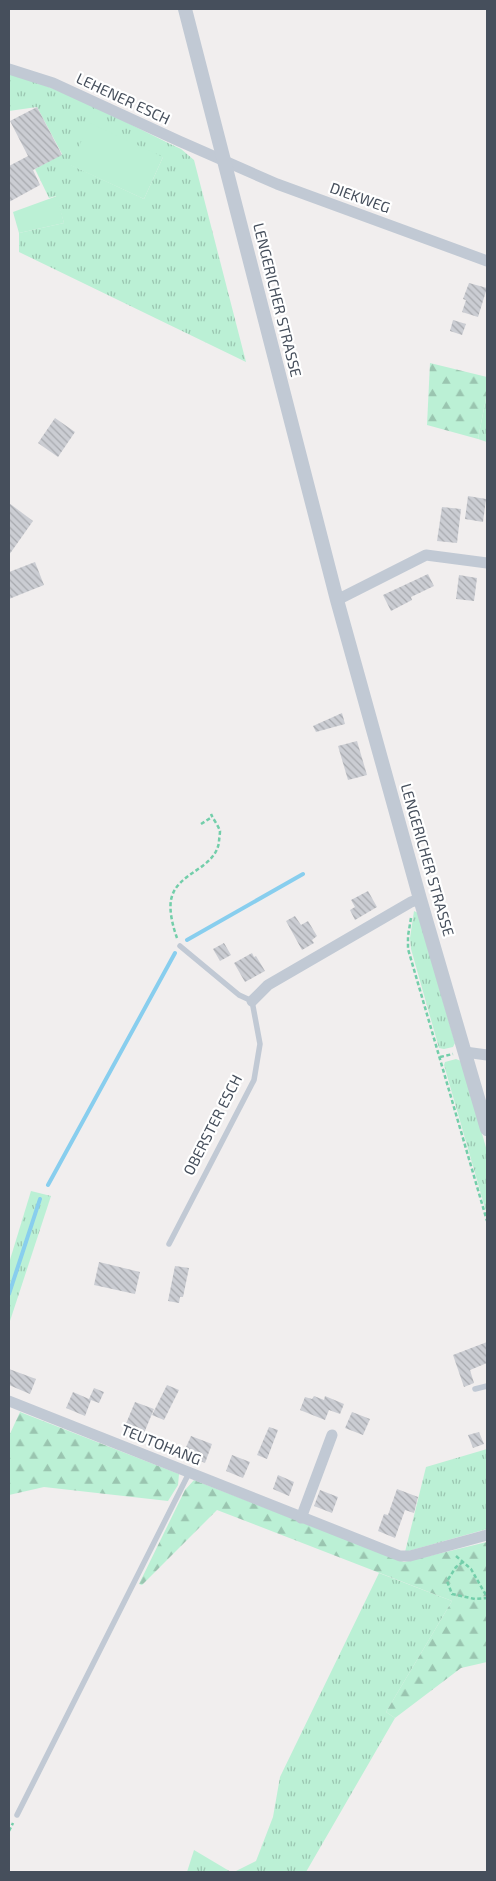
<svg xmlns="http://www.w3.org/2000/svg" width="496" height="1881" font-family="'Exo 2',sans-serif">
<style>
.grass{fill:url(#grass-tufts);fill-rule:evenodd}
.forest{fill:url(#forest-firs)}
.pitch{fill:#bbf0d5}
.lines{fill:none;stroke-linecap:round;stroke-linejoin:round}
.stream{stroke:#88ceee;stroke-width:4}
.building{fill:url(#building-back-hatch)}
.path{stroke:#73ceaa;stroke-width:2.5;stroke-dasharray:4 2.5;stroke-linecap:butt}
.service{stroke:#c1c9d4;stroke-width:5.5}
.minor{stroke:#c1c9d4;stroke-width:11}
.tertiary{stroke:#c1c9d4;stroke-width:14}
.labels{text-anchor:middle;stroke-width:4.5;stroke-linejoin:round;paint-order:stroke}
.street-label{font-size:15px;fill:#464f5c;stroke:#fff}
</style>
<defs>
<pattern id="grass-tufts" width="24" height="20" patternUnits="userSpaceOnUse" patternTransform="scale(1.25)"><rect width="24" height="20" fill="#bbf0d5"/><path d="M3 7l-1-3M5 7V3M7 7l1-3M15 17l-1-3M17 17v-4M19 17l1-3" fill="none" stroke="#9ac5b0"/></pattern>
<pattern id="forest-firs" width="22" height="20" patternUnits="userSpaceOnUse" patternTransform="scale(1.25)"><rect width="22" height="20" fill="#bbf0d5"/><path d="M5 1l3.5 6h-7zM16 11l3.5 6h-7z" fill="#9ac5b0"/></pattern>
<pattern id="building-back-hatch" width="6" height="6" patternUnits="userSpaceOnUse" patternTransform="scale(1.25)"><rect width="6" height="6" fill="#cbcdd3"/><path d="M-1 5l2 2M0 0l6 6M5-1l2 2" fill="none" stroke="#a7a9ae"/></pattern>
</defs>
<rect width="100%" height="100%" fill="#f1eeee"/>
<g class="grass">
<path d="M 9,73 C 69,91 124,122 181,149 L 194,160 L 246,362 L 19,252 L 19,233 L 64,223 L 56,196 L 49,198 L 35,169 L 62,154 L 37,107 L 9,111 ZM 163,157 L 144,199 L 71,165 Z"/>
<polygon points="487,393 487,442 478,439"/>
<polygon points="414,911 418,913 455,1043 453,1047 444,1049 439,1048 411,949 410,938"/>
<polygon points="456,1059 461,1061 487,1151 487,1215 444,1065 445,1062"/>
<polygon points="31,1191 51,1196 9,1324 9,1263"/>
<polygon points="487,1449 487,1529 405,1552 426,1467"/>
<polygon points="379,1573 452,1601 386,1712 395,1718 306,1872 234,1872 256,1861 273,1817 280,1777"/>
<polygon points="194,1850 231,1872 187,1872"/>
</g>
<g class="forest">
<polygon points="430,363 487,377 487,393 478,439 427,425"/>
<polygon points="20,1412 179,1474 178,1485 168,1501 44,1487 9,1495 9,1436"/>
<polygon points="194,1480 404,1562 487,1542 487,1662 461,1668 395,1718 386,1712 452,1601 217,1510 142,1585 139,1584 185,1490"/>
</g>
<g class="pitch">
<polygon points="90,123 163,157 144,199 70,165"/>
<polygon points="57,196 64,223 19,233 13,212"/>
</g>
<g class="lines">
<g class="stream">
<polyline points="187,940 303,874"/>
<polyline points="48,1185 175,953"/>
<polyline points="9,1294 40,1199"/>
</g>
</g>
<g class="building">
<polygon points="37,107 62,155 33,170 40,185 9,202 9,166 28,156 10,121"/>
<polygon points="469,283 487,288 478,317 462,312 466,300 463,299"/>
<polygon points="453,320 466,324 462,335 450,331"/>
<polygon points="55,418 75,432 58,457 38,443"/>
<polygon points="468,496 486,499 483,522 465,519"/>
<polygon points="9,503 33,521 9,555"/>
<polygon points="442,507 461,509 457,543 437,541"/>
<polygon points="35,562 44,585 9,599 9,572"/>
<polygon points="428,574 434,586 411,597 412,600 391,611 383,595"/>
<polygon points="459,575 477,578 474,601 456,599"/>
<polygon points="342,713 345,724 316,732 313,726"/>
<polygon points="357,741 367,775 348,780 338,746"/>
<polygon points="368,891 377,907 355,920 350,910 355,907 351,900"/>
<polygon points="295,916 301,925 308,921 317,936 312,940 314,943 302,950 286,921"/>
<polygon points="224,943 231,955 220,961 213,949"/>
<polygon points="252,953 254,957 256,956 265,971 245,982 234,963"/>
<polygon points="99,1262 140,1272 135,1294 94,1285"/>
<polygon points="175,1266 189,1268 183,1297 180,1297 179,1303 168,1301"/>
<polygon points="487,1342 487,1363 470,1370 474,1383 464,1387 453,1355"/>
<polygon points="9,1369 36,1379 30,1394 9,1385"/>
<polygon points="167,1385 179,1390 164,1420 152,1415"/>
<polygon points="94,1388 104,1392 99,1403 91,1400 85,1416 66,1408 73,1392 89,1399"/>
<polygon points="314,1396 324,1400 325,1396 344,1404 340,1414 329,1410 325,1420 300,1410 305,1397 312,1399"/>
<polygon points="135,1402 154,1409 142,1438 126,1432 128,1427 125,1426"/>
<polygon points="352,1412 370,1419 363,1435 345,1428"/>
<polygon points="269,1427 278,1430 267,1459 257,1455"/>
<polygon points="479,1432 484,1444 473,1448 468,1435"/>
<polygon points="191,1436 212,1444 205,1463 183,1454"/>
<polygon points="232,1455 250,1462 243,1478 226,1471"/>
<polygon points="278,1475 294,1482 289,1496 273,1489"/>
<polygon points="397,1489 418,1497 414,1513 405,1510 395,1538 378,1531 384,1514 388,1515"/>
<polygon points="320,1490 338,1497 332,1513 314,1506"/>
</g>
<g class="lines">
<g class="path">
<polyline points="201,824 212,817"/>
<polyline points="411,918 408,936 408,949 487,1221"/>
<path d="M 177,938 C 173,927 169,911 171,900 C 176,872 215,870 219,842 C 219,839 220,834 220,831 C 218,825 213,819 211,814"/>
<polyline points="440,1057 453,1054"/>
<polyline points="456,1556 471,1569 487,1597"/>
<polyline points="463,1562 456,1567 447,1581 452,1594 475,1599 487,1598"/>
<polyline points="9,1831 13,1823"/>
</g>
<g class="service">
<polyline points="169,1244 254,1080 260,1044 252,1001 239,995 180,946"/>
<polyline points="475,1389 487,1386"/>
<polyline points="17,1815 189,1473"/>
</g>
<g class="minor">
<polyline points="9,69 53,83 179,141 277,184 487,261"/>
<polyline points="337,600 426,555 487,563"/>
<polyline points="252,1001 268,985 411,902 420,899"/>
<polyline points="465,1052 487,1055"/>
<polyline points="9,1401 400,1556 410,1556 487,1535"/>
<polyline points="301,1518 332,1435"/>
</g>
<polyline class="tertiary" points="185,9 337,600 420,899 487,1129"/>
</g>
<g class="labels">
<g class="street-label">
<text transform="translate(123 99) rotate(25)" y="5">LEHENER ESCH</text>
<text transform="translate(360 198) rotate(20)" y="5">DIEKWEG</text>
<text transform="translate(277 300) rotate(76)" y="5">LENGERICHER STRASSE</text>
<text transform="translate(427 860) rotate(74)" y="5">LENGERICHER STRASSE</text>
<text transform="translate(213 1125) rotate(-63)" y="5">OBERSTER ESCH</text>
<text transform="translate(161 1445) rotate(22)" y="5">TEUTOHANG</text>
</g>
</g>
<rect width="496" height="1881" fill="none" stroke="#464f5c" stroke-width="20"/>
</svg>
